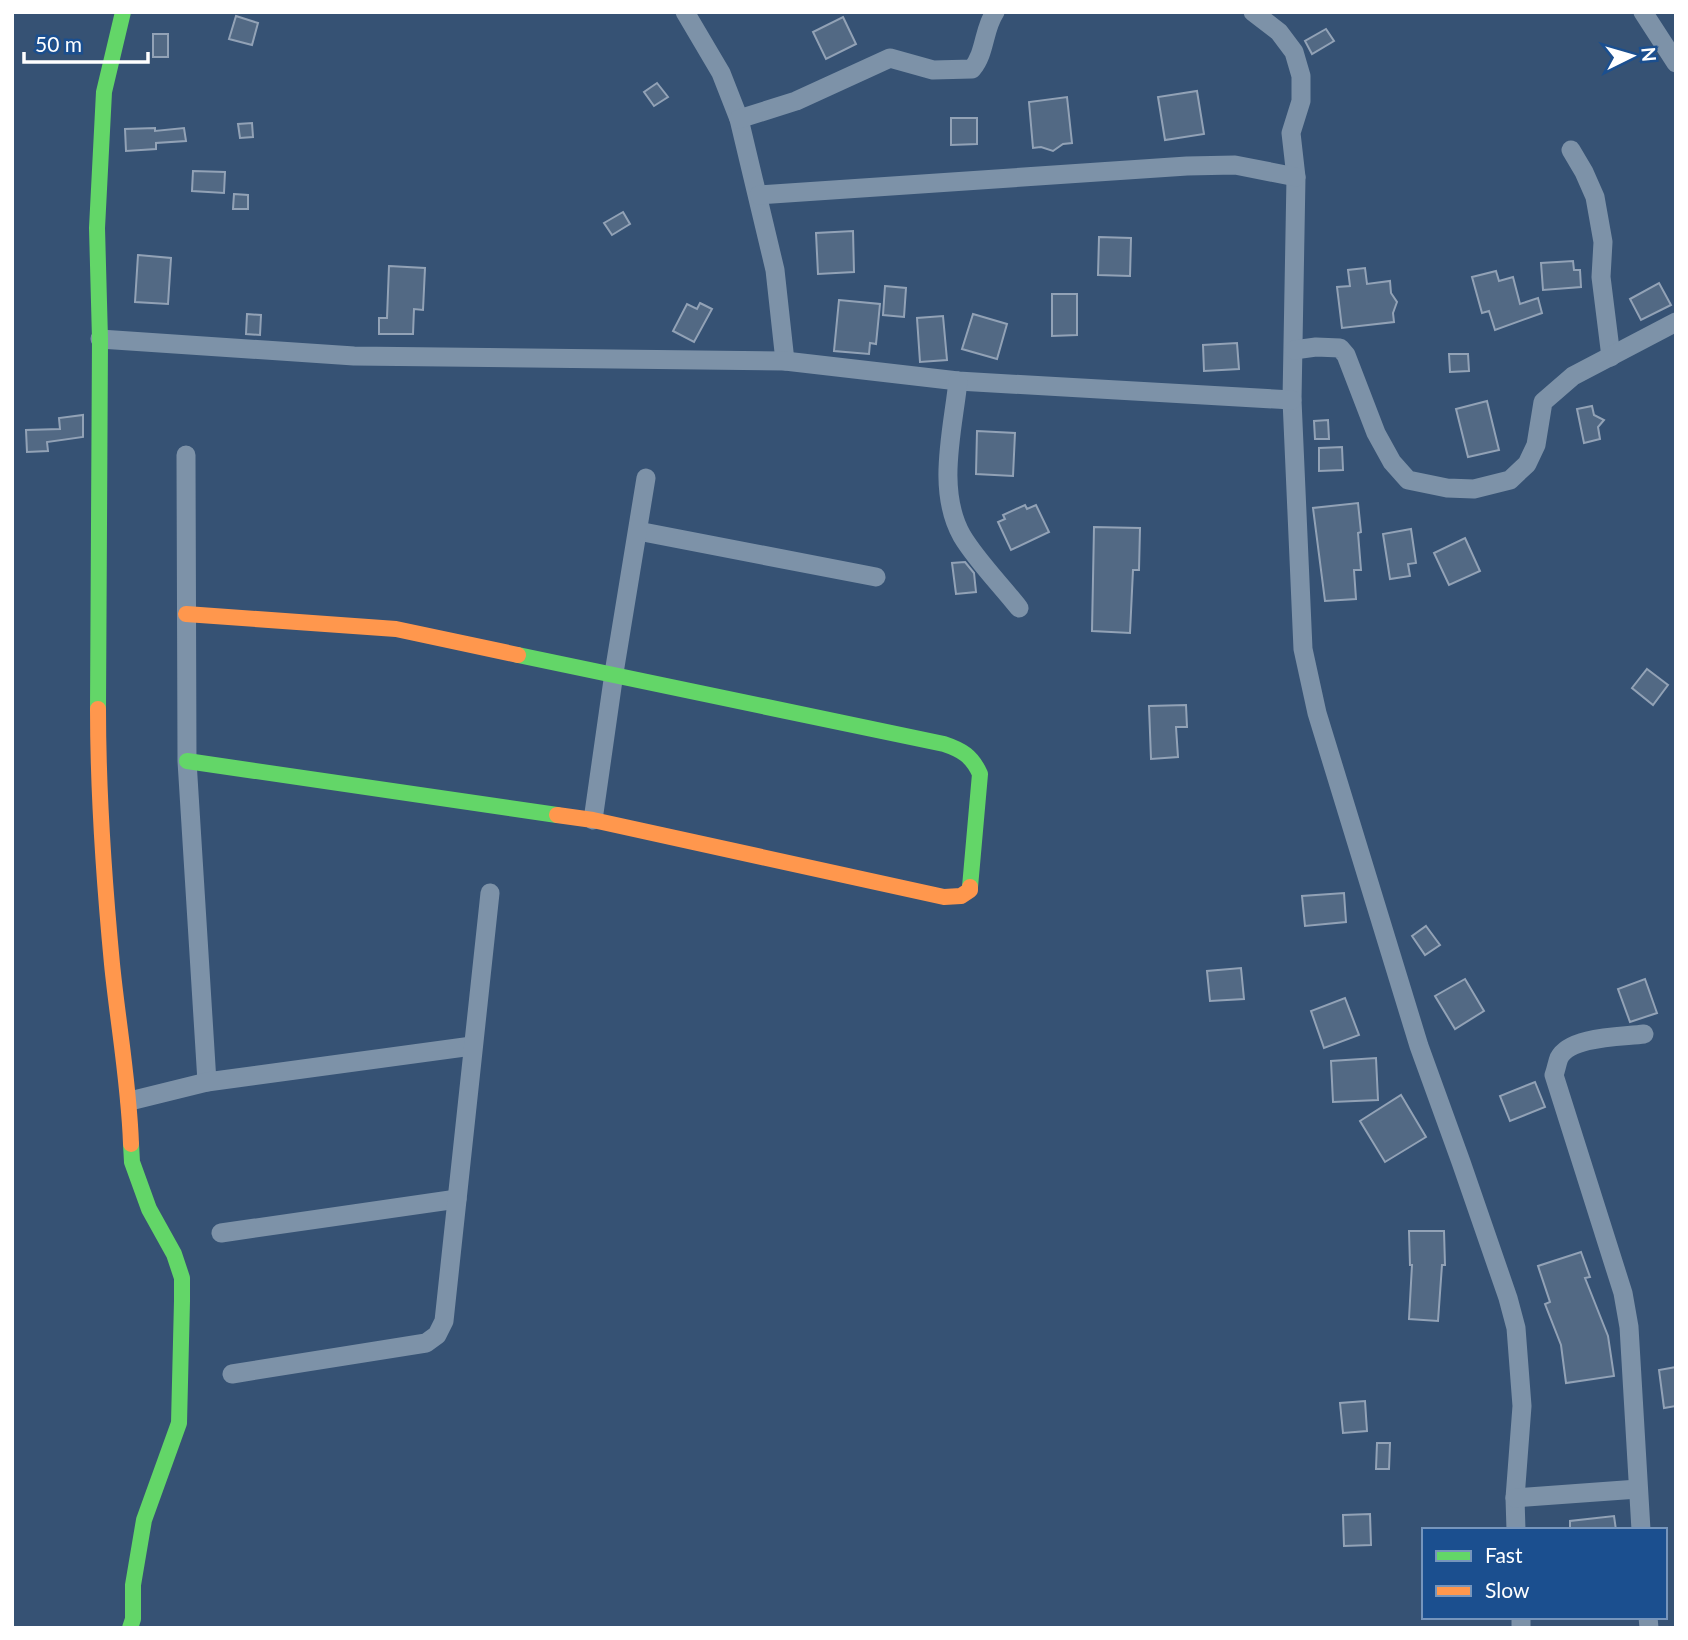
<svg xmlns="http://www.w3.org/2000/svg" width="1688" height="1640" font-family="Lato,sans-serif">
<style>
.building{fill:#526984;stroke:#92a2b6;stroke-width:2}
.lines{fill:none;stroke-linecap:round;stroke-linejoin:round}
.street{stroke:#7d92a8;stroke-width:19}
.fast{stroke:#63d668;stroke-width:16}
.slow{stroke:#ff974d;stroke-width:16}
</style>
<rect width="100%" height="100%" fill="#365274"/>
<g class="building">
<polygon points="236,16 258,23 252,45 229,39"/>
<polygon points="843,17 856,44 826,59 813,32"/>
<polygon points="1326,29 1334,41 1312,54 1305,41"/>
<rect x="153" y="34" width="15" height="23"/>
<polygon points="657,83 668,97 654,106 644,92"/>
<polygon points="1197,91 1204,134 1165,140 1158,97"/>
<polygon points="1067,97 1072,143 1063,144 1053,151 1041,147 1033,148 1029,102"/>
<polygon points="951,118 977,118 977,144 951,145"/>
<polygon points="252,123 253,137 240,138 238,124"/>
<polygon points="155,128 155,131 184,128 186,141 156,143 156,149 126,151 125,129"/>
<polygon points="193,171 225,172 224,193 192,191"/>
<polygon points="234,194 248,195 248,209 233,209"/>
<polygon points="623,212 630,224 612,235 604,223"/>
<polygon points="853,231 854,272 818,274 816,233"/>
<polygon points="1099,237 1131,238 1130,276 1098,275"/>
<polygon points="138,255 171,258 168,304 135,302"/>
<polygon points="1573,261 1574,270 1580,270 1581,287 1543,290 1541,263"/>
<polygon points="389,266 425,268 423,310 414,309 413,334 379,334 379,318 387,318"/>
<polygon points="1365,268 1367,284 1390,281 1391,293 1397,302 1393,313 1394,322 1342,328 1337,287 1350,286 1348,270"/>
<polygon points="1496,271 1499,281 1513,277 1520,304 1538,298 1542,313 1495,330 1489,311 1482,313 1472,277"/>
<polygon points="1659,283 1671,305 1641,320 1630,299"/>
<polygon points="885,286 906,288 904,317 883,315"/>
<polygon points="1052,294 1077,294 1077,335 1052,336"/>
<polygon points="839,300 880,304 876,344 870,343 869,354 834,351"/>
<polygon points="700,303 712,309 694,342 673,331 687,304 697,309"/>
<polygon points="247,314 261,315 260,335 246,334"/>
<polygon points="973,314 1007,324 997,359 962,349"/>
<polygon points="943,316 947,360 920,362 917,318"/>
<polygon points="1237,343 1239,369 1204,371 1203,345"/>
<polygon points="1449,354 1468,354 1469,371 1450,372"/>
<polygon points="1487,401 1499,450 1468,457 1456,409"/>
<polygon points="1592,406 1594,415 1604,420 1598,427 1600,439 1584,443 1577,409"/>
<polygon points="83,415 83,437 47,442 48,451 27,452 26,430 60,429 59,418"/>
<polygon points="1328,420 1329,439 1315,439 1314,421"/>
<polygon points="977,431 1015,433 1013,476 976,474"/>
<polygon points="1342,447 1343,470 1319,471 1319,448"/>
<polygon points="1358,503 1361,532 1358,533 1361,570 1354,570 1356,599 1325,601 1313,508"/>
<polygon points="1025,505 1027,509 1036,505 1049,532 1011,550 998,522 1005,519 1003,515"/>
<polygon points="1094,527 1140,528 1139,570 1133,570 1130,633 1092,631"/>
<polygon points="1411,529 1416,563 1408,564 1410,576 1390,579 1383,534"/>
<polygon points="1465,538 1480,571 1449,585 1434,553"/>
<polygon points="965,562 974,573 976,592 956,594 952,563"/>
<polygon points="1647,669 1668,685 1653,705 1632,688"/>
<polygon points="1186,705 1187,727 1176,727 1178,757 1151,759 1149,706"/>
<polygon points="1344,893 1346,922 1305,926 1302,896"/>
<polygon points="1426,926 1440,945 1425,955 1412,936"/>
<polygon points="1241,968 1244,999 1210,1001 1207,971"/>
<polygon points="1465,979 1484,1011 1455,1029 1435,996"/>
<polygon points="1645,979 1657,1013 1630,1022 1618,989"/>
<polygon points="1345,998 1359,1035 1324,1048 1311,1011"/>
<polygon points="1376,1058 1378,1100 1333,1102 1331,1061"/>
<polygon points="1535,1082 1545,1107 1510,1121 1500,1096"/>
<polygon points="1401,1095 1426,1137 1385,1162 1360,1121"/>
<polygon points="1409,1231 1444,1231 1445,1265 1442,1265 1438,1321 1409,1319 1412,1265 1410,1265"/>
<polygon points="1581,1252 1590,1277 1585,1278 1608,1336 1614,1376 1566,1383 1561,1345 1545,1304 1550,1302 1538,1266"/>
<polygon points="1676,1367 1676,1406 1664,1408 1659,1370"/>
<polygon points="1365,1401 1367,1431 1343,1433 1340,1403"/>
<polygon points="1377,1443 1390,1443 1389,1469 1376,1469"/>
<polygon points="1370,1514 1371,1545 1344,1546 1343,1515"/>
<polygon points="1614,1516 1616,1530 1570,1530 1570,1521"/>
</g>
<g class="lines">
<g class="street">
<polyline points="685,12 721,73 739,119 775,270 785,361"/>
<polyline points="1253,12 1279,32 1294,52 1301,76 1301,101 1291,133 1296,177 1292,400 1303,649 1317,713 1419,1046 1461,1162 1508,1298 1516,1328 1522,1406 1515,1498 1516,1530"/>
<polyline points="1643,12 1676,63"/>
<path d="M 739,119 L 796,101 L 890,58 L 933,70 L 972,69 C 986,52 983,30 995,12"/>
<polyline points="1571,150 1584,172 1595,197 1603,242 1601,277 1611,357"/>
<polyline points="759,195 1187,166 1235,165 1296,177"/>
<polyline points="100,339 354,356 785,361 958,381 1292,400"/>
<polyline points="1294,350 1316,347 1340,348 1346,355 1376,433 1392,462 1408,480 1447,488 1474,489 1510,480 1527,464 1536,445 1543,402 1573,376 1676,322"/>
<path d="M 958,381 C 953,430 936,490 962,536 C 977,561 1001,585 1019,608"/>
<polyline points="186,455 187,761 207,1082"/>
<polyline points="638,531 876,577"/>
<polyline points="593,820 614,673 646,478"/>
<polyline points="130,1101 207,1082 472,1046"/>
<polyline points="221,1233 457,1199"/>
<polyline points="232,1374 426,1343 437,1335 444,1321 490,893"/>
<polyline points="1515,1498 1638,1489"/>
<path d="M 1641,1530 L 1629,1327 L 1623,1293 L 1554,1075 C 1556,1070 1557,1063 1559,1058 C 1570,1036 1622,1037 1644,1034"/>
<polyline points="1521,1617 1521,1628"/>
<polyline points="1648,1617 1649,1628"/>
</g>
<g class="fast">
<path d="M 518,655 L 944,744 C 962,750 972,756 980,774 L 970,887"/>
<polyline points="98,709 100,339 97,228 104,92 123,12"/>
<polyline points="187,761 557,815"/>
<polyline points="130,1628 133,1619 133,1585 144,1520 179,1423 182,1301 182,1278 174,1254 149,1209 132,1162 131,1144"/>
</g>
<g class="slow">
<polyline points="186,614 396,629 518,655"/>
<path d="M 98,709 C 98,794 104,880 112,964 C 118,1024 129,1083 131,1144"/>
<polyline points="557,815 593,820 944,897 961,896 970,890 970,887"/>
</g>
</g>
<rect width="1688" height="1640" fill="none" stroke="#ffffff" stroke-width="28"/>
<rect x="1422" y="1528" width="245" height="91" fill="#1b4f8f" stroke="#7695bc" stroke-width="2"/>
<rect x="1436" y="1551" width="35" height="10" fill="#63d668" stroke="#7695bc" stroke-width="2"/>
<text x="1485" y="1563" font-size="21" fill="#ffffff">Fast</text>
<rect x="1436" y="1586" width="35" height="10" fill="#ff974d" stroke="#7695bc" stroke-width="2"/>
<text x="1485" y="1598" font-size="21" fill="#ffffff">Slow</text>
<g transform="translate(1632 56) rotate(85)" stroke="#1b4f8f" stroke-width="5" paint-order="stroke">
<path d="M0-5L12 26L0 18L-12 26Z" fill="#ffffff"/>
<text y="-10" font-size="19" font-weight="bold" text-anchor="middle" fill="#ffffff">N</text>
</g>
<path d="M24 52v10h124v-10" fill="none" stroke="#ffffff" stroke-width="3.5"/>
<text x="35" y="52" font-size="21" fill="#ffffff" stroke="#1b4f8f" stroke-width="5" paint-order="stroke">50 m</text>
</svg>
